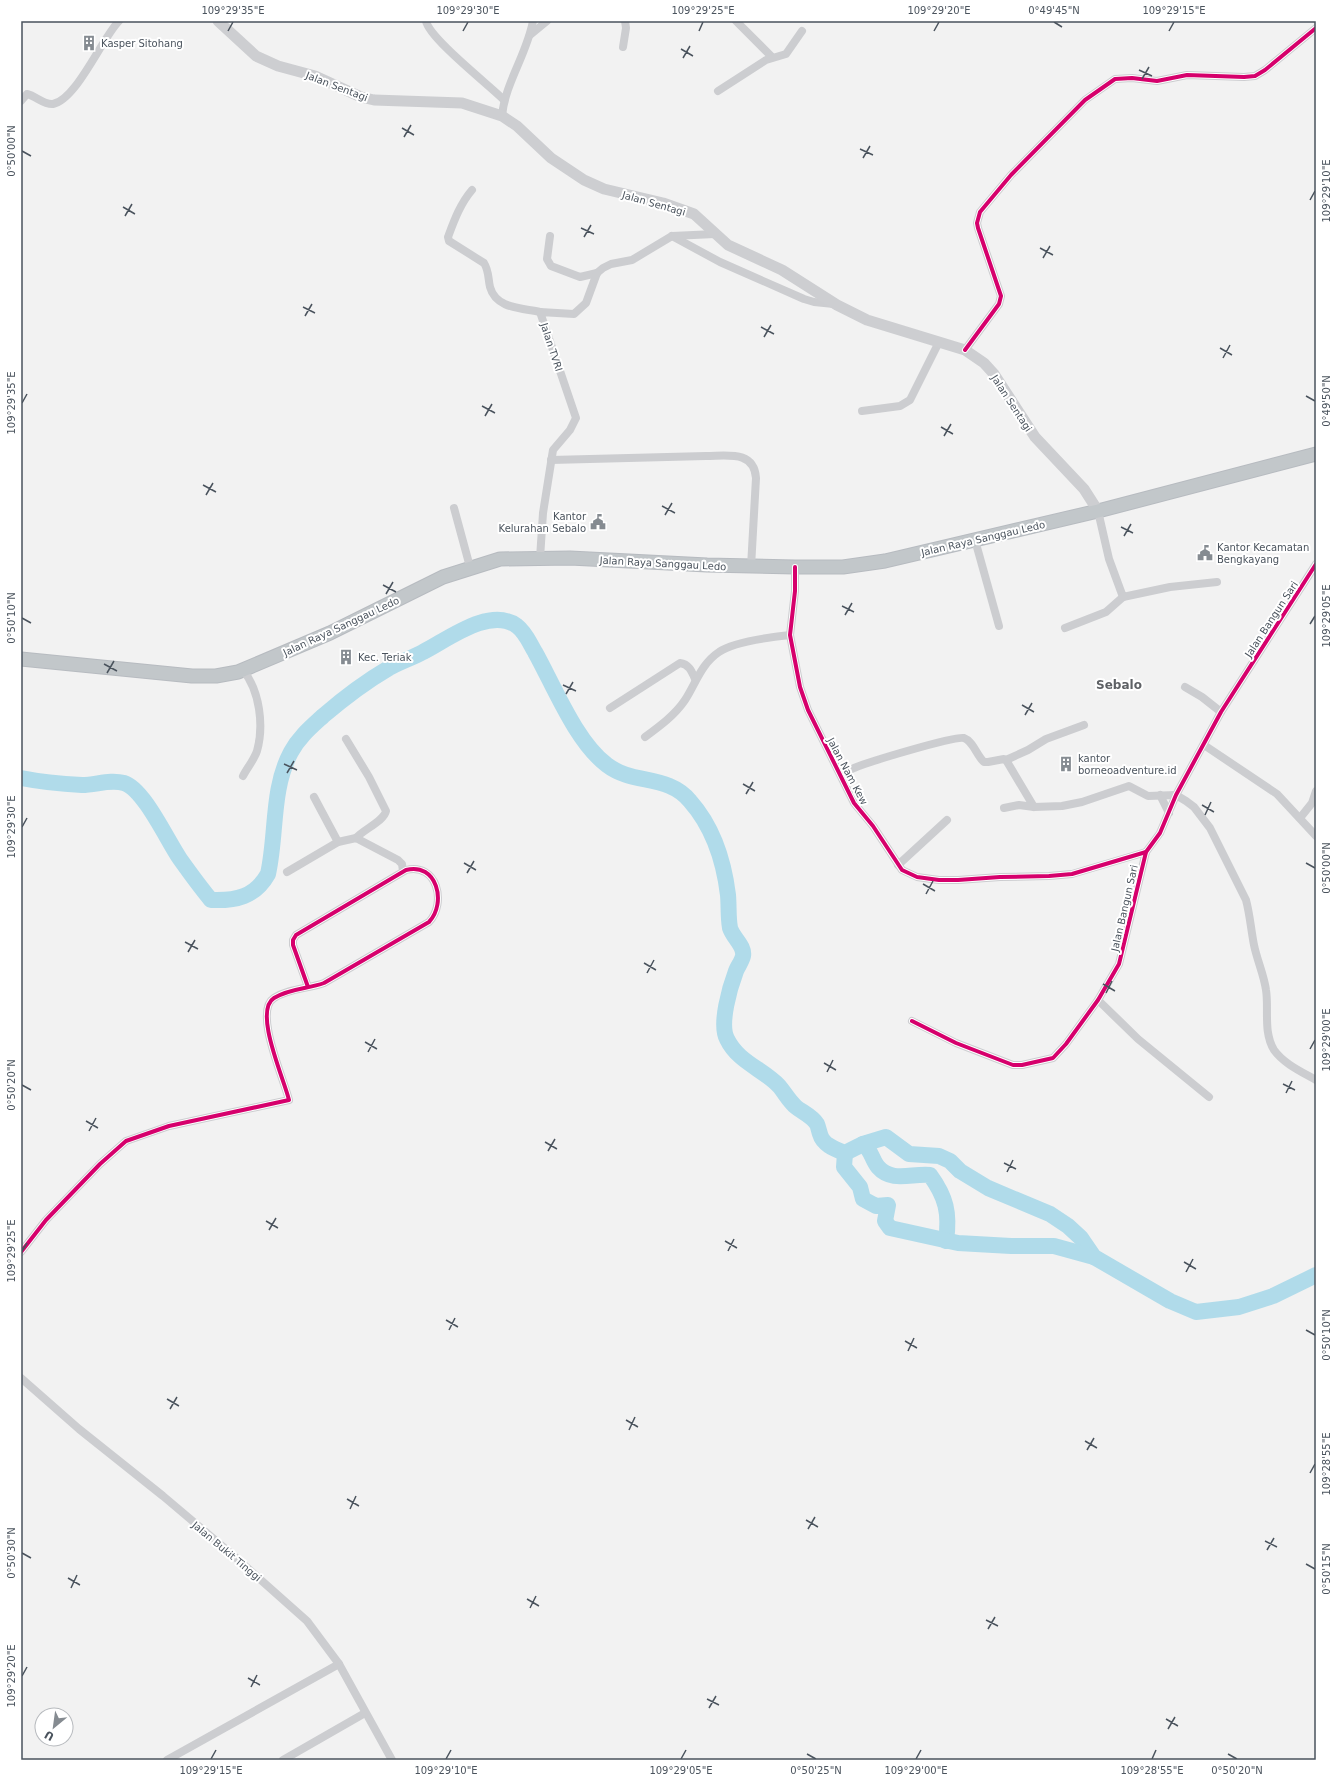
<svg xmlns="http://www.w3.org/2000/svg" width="1337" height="1781" font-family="'DejaVu Sans',sans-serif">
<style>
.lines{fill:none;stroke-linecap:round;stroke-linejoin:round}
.river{stroke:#b0dbea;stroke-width:16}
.trunk-casing{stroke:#b7bbc0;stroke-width:15}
.minor{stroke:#cccdd0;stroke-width:8}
.secondary{stroke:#cdced1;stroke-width:11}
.trunk{stroke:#c2c7ca;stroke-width:13}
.cycleway-casing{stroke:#fff;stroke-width:6}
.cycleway{stroke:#d6006c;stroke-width:4}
.ticks{fill:none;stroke:#4a535d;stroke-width:1.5}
.labels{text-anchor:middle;stroke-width:4;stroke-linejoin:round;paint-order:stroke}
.poi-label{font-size:10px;fill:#4a535d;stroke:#fff;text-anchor:start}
.street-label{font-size:10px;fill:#4a535d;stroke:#fff}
.quarter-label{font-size:12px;font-weight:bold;fill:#5e6165;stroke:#fff}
.neatline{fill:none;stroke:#4a535d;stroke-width:1.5}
.ticks-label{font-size:10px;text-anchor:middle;fill:#4a535d}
</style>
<rect width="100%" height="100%" fill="#f2f2f2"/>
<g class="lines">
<g class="river">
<path d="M 21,778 C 41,782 62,784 82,785 C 96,785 110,779 124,783 C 144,789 168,842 180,859 C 190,873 200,887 211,900 C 236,901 255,897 268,874 C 277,834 271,789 291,752 C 299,737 311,727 323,716 C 344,698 365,682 389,668 C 400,662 412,658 423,652 C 447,640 490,606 517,626 C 526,633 529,642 535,652 C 554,686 576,742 607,765 C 633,785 668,774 690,801 C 713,827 724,862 728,895 C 729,906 728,917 730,928 C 733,938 745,946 743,956 C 742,961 738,966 736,971 C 730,987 719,1024 727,1039 C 738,1062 763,1069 779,1086 C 785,1093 789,1101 796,1107 C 802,1112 812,1116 817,1124 C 818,1126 819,1131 820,1134 C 823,1145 835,1149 845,1153 L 863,1144 L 886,1137 L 909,1154 L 939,1156 L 950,1161 L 960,1171 L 988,1188 L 1050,1214 L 1068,1226 L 1081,1238 L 1094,1257 L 1170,1301 L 1196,1312 L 1239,1307 L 1273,1296 L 1316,1275"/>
<path d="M 863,1144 C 871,1149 872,1160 878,1167 C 892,1183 912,1173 930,1175 C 946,1197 950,1213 946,1241"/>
<polyline points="845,1153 844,1167 860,1187 863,1199 876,1206 888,1205 885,1221 890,1228 958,1243 1011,1246 1054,1246 1094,1257"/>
</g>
<defs>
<polyline id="trunk" points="21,659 192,676 216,676 238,672 330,633 443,577 500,559 570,558 707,565 795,567 843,567 885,561 1098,511 1316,454"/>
</defs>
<use href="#trunk" class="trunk-casing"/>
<g class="minor">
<path d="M 426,21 C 429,38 489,85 504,100"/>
<polyline points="736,21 772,57"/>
<polyline points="530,35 547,21"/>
<polyline points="623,47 626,28 625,21"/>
<polyline points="718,91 766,60 786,54 802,31"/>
<path d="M 21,101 L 27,94 C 36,96 44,105 53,104 C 77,99 102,38 119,21"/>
<path d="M 502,116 C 505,83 527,54 533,21"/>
<path d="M 472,190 C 460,204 454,221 448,237 L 449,241 L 484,263 C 489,271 488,278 490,287 C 496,309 522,308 540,312"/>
<polyline points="550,236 547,259 551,266 580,277 597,273"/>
<polyline points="672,236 720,262 804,299 814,302 834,304"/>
<polyline points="965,350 999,304 1001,296 978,228 977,223 980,212 1011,175 1085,100 1115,79 1132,78 1157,81 1187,75 1244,77 1255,76 1265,70 1316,28"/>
<polyline points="862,411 900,406 910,400 939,342"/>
<path d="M 551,460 L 706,456 C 727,456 754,450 756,478 L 751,567"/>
<polyline points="454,508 470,567"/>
<polyline points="1098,511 1109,559 1123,597 1170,587 1217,582"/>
<polyline points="975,540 999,626"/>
<polyline points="540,558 543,513 553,450 570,430 576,418 540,312 574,314 586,303 597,273 603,268 611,264 632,260 672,236 715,234"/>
<polyline points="795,567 795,591 790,635 800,687 808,710 854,803 873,826 902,870 917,877 939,880 958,880 1000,877 1049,876 1072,874 1146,852"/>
<polyline points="1065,628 1106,612 1123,597"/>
<polyline points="1185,687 1202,697 1221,712"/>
<path d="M 610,708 L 680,663 C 689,664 692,672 695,679"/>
<path d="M 645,737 C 660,726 675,715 685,700 C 696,683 701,664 719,652 C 733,642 772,637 790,635"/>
<path d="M 346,739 L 369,777 L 386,811 C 384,821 364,829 356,838"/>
<polyline points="1204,745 1277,794 1316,836"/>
<polyline points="1006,760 1028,750 1046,739 1084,725"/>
<path d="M 841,775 C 845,773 850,770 854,768 C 868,762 954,736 964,738 C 973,741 977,756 984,762 L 988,762 L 1004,759 L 1006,760 L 1034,807"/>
<path d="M 243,776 C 247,768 254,760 257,751 C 264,726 260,691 243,670"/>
<polyline points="1160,795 1169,813"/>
<polyline points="314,797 338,842"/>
<path d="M 1004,808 L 1019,805 L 1034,807 L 1062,806 L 1082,802 L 1129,786 L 1148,796 L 1176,795 L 1186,801 L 1194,807 L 1210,828 L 1246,900 C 1250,915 1251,930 1254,945 C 1257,960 1264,975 1266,990 C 1269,1009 1263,1032 1274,1050 C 1284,1064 1302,1072 1316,1080"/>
<polyline points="1300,818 1312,803 1316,791"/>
<polyline points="898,865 947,820"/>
<polyline points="287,872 338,842 356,838 398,860 402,864 403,871"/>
<polyline points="1098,1000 1138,1039 1209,1097"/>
<polyline points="912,1021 956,1043 1013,1065 1022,1065 1053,1058 1066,1044 1098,1000 1119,964 1146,852 1160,833 1176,795 1221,712 1316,564"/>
<path d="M 21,1252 L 46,1220 L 100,1164 L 126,1141 L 169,1126 L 289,1100 C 284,1079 253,1011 274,998 C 290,988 308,989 324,983 L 429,922 C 447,903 437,862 406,870 L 296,935 L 293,940 L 293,945 L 308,987"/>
<polyline points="21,1378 79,1429 163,1496 234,1556 307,1621 339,1664 392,1760"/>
<polyline points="167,1760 339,1664"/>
<polyline points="283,1760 365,1713"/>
</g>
<polyline class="secondary" points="218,21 256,56 278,66 315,76 361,97 374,100 462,103 502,116 517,126 551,158 584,180 604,189 663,203 694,214 728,245 782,270 837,305 867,320 965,350 984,363 994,374 1035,437 1084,489 1098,511"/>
<use href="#trunk" class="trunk"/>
<defs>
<g id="cycleway">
<polyline points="965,350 999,304 1001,296 978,228 977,223 980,212 1011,175 1085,100 1115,79 1132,78 1157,81 1187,75 1244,77 1255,76 1265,70 1316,28"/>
<polyline points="795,567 795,591 790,635 800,687 808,710 854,803 873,826 902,870 917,877 939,880 958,880 1000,877 1049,876 1072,874 1146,852"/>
<polyline points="912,1021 956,1043 1013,1065 1022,1065 1053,1058 1066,1044 1098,1000 1119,964 1146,852 1160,833 1176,795 1221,712 1316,564"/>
<path d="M 21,1252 L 46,1220 L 100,1164 L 126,1141 L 169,1126 L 289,1100 C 284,1079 253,1011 274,998 C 290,988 308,989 324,983 L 429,922 C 447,903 437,862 406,870 L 296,935 L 293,940 L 293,945 L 308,987"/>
</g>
</defs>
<use href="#cycleway" class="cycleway-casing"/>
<use href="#cycleway" class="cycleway"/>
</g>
<path class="ticks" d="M 1054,22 L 1062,27M 228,31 L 233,22M 463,31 L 468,22M 699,31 L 703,22M 934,31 L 939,22M 1169,31 L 1174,22M 681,49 L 693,56M 683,58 L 690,46M 1139,70 L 1152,76M 1142,79 L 1149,67M 402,128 L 414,135M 404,137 L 411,125M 860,149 L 873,155M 22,151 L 31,156M 863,158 L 870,146M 1310,200 L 1315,191M 123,207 L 135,214M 125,216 L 132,204M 581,228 L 594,234M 584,237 L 591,225M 1040,248 L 1053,255M 1043,258 L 1050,246M 303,307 L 315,313M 305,316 L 312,304M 761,327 L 774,334M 764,337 L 771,325M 1220,348 L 1232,355M 1223,358 L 1230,345M 1306,396 L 1315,401M 22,403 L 27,394M 482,406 L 495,413M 485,416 L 492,404M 941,427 L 953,434M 944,436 L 951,424M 203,485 L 216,492M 206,495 L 213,483M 662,506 L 675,513M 665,515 L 672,503M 1121,527 L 1133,533M 1124,536 L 1131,524M 383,585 L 396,592M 386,594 L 393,582M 842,606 L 854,612M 845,615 L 852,603M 22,618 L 31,623M 1310,624 L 1315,616M 104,664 L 117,671M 107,673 L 114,661M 563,685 L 576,691M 566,694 L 573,682M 1022,705 L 1034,712M 1025,715 L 1032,703M 284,764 L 297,770M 287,773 L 294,761M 743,784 L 755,791M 746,794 L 753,782M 1202,805 L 1214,812M 1205,815 L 1211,802M 22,827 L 27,818M 464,863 L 476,870M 1306,863 L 1315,868M 467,873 L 474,861M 923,884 L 935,891M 926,894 L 933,881M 185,942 L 198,949M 188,952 L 195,940M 644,963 L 656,970M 647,973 L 654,960M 1103,984 L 1115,991M 1106,993 L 1112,981M 365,1042 L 377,1049M 1310,1049 L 1315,1040M 368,1052 L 375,1039M 824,1063 L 836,1070M 827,1072 L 833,1060M 1283,1084 L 1295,1090M 22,1085 L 31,1090M 1286,1093 L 1292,1081M 86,1121 L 98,1128M 89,1131 L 96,1118M 545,1142 L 557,1149M 548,1151 L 555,1139M 1004,1163 L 1016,1169M 1007,1172 L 1013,1160M 266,1221 L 278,1228M 269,1230 L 276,1218M 725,1241 L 737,1248M 22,1251 L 27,1243M 728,1251 L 734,1239M 1184,1262 L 1196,1269M 1186,1272 L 1193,1259M 446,1320 L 458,1327M 449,1330 L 455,1318M 1306,1330 L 1315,1335M 905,1341 L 917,1348M 908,1351 L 914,1338M 167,1399 L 179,1406M 170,1409 L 177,1397M 626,1420 L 638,1427M 629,1430 L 635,1417M 1085,1441 L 1097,1448M 1087,1450 L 1094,1438M 1310,1473 L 1315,1464M 347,1499 L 359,1506M 350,1509 L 356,1496M 806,1520 L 818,1527M 808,1529 L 815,1517M 1265,1541 L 1277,1547M 1267,1550 L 1274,1538M 22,1553 L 31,1558M 1306,1564 L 1315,1569M 68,1578 L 80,1585M 71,1588 L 77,1575M 527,1599 L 539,1606M 530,1608 L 536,1596M 986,1620 L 998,1626M 988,1629 L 995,1617M 22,1676 L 27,1667M 248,1678 L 260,1685M 251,1687 L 257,1675M 707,1699 L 719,1705M 709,1708 L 716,1696M 1166,1719 L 1178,1726M 1168,1729 L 1175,1717M 807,1754 L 816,1759M 1228,1754 L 1237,1759M 211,1759 L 216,1750M 446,1759 L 451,1750M 681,1759 L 686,1750M 916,1759 L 921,1750M 1152,1759 L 1156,1750"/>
<defs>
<symbol id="building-bare" viewBox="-9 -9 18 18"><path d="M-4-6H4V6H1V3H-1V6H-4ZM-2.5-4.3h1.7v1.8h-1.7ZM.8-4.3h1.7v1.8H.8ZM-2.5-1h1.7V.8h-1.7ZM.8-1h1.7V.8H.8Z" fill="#858b91" stroke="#fff" stroke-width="2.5" paint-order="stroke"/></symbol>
<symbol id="civic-bare" viewBox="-9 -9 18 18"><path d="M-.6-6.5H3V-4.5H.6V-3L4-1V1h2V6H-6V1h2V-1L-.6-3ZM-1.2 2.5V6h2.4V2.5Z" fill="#858b91" stroke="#fff" stroke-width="2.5" paint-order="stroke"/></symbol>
</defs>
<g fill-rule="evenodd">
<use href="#building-bare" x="78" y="32" width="22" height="22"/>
<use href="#civic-bare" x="587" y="511" width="22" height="22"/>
<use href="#civic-bare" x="1194" y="542" width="22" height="22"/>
<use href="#building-bare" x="335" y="646" width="22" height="22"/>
<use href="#building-bare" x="1055" y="753" width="22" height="22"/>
</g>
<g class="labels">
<g class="poi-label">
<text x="101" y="47">Kasper Sitohang</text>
<text x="586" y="520" text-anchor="end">Kantor<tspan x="586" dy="12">Kelurahan Sebalo</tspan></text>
<text x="1217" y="551">Kantor Kecamatan<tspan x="1217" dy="12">Bengkayang</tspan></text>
<text x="358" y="661">Kec. Teriak</text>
<text x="1078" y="762">kantor<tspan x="1078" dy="12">borneoadventure.id</tspan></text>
</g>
<g class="street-label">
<text transform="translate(337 86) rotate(21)" y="4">Jalan Sentagi</text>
<text transform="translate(654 203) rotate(16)" y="4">Jalan Sentagi</text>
<text transform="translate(552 347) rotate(72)" y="4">Jalan TVRI</text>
<text transform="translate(1012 403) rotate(57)" y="4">Jalan Sentagi</text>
<text transform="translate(983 538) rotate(-13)" y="4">Jalan Raya Sanggau Ledo</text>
<text transform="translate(663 563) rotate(3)" y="4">Jalan Raya Sanggau Ledo</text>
<text transform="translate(1271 619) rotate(-57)" y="4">Jalan Bangun Sari</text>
<text transform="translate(341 626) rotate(-25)" y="4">Jalan Raya Sanggau Ledo</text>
<text transform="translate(848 771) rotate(62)" y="4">Jalan Nam Kew</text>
<text transform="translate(1124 908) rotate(-77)" y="4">Jalan Bangun Sari</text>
<text transform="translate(227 1551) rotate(40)" y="4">Jalan Bukit Tinggi</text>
</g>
<g class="quarter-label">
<text x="1119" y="689">Sebalo</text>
</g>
</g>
<rect width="1337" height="1781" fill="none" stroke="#ffffff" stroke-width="44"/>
<g transform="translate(54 1727) rotate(209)"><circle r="19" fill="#ffffff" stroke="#b7babe"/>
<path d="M0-3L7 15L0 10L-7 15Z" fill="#858b91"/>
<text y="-6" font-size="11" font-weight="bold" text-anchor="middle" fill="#4a535d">U</text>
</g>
<rect x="22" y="22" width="1293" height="1737" class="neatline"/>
<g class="ticks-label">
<text x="233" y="14">109°29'35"E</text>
<text x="468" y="14">109°29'30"E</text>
<text x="703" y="14">109°29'25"E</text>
<text x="939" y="14">109°29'20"E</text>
<text x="1054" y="14">0°49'45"N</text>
<text x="1174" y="14">109°29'15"E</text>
<text transform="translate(11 151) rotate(-90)" y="4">0°50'00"N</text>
<text transform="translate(1326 191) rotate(-90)" y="4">109°29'10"E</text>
<text transform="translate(1326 401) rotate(-90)" y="4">0°49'50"N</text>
<text transform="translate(11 403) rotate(-90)" y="4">109°29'35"E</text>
<text transform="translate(1326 616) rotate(-90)" y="4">109°29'05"E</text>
<text transform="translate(11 618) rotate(-90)" y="4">0°50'10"N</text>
<text transform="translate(11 827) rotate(-90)" y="4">109°29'30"E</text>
<text transform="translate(1326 868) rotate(-90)" y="4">0°50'00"N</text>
<text transform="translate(1326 1040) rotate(-90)" y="4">109°29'00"E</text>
<text transform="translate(11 1085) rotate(-90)" y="4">0°50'20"N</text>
<text transform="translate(11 1251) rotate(-90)" y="4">109°29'25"E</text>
<text transform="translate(1326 1335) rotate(-90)" y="4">0°50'10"N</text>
<text transform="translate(1326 1464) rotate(-90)" y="4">109°28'55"E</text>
<text transform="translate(11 1553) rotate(-90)" y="4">0°50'30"N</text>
<text transform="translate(1326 1569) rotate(-90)" y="4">0°50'15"N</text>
<text transform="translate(11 1676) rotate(-90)" y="4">109°29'20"E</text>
<text x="211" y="1774">109°29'15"E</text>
<text x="446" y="1774">109°29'10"E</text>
<text x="681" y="1774">109°29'05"E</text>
<text x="816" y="1774">0°50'25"N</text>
<text x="916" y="1774">109°29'00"E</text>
<text x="1152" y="1774">109°28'55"E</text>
<text x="1237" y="1774">0°50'20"N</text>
</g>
</svg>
